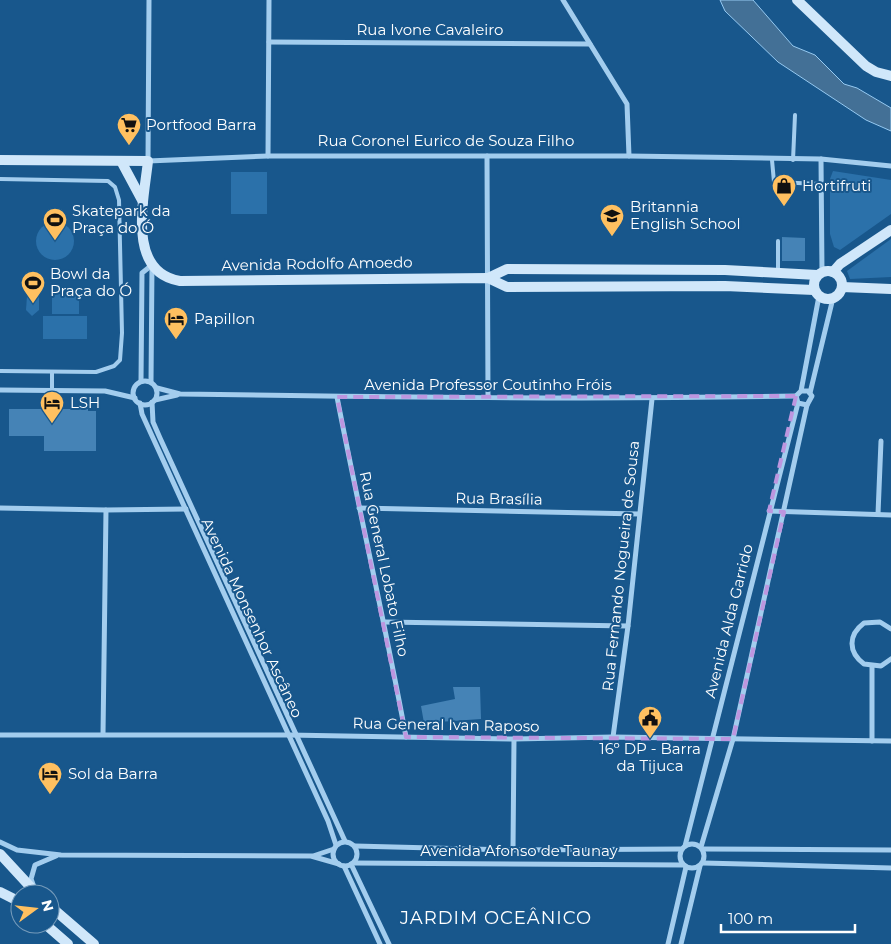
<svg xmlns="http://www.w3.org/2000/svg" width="891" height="944" font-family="Montserrat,sans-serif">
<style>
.green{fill:#2b71aa}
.water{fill:#437096;stroke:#95c9f1}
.building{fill:#4583b6}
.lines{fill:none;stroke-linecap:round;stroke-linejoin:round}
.lane{stroke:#a3cdee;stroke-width:4}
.street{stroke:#a3cdee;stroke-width:5}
.secondary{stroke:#d0e7fa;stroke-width:10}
.marked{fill:none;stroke:#bd96df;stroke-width:4;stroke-dasharray:10 6;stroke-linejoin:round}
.labels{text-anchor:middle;stroke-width:4;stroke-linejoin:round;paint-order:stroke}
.street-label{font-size:15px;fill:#fff;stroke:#18578c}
.poi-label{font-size:15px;fill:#fff;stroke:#18578c;text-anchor:start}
.quarter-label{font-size:18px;letter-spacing:1px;fill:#fff;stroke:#18578c}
</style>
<rect width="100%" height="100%" fill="#18578c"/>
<g class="green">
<polygon points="833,171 891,180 891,214 840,250 834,247 830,234 830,179"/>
<rect x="231" y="172" width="36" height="42"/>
<circle cx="55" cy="241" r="19"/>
<polygon points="891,239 891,277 850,279 847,271"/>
<polygon points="33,292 39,297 39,310 32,316 26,310 27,296"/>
<rect x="52" y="294" width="27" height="20"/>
<rect x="43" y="316" width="44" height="23"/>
</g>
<polygon class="water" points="720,0 753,0 793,46 815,55 844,84 857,88 891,108 891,131 866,120 778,62 725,11"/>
<g class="building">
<polygon points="782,237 805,238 805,261 782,261"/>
<polygon points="9,409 88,409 88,411 96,411 96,451 44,451 44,436 9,436"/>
<polygon points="453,687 480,687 481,719 424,723 421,706 455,699"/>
</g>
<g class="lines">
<g class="lane">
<polyline points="772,160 774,182 821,184"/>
<polyline points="793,160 795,115"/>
<polyline points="0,179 108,181 115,187 119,200 122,333 120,360 114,366 96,372 0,371"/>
<polyline points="778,271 778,241"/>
<polyline points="52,389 52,372"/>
</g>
<g class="street">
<polyline points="149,0 148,161 268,156 629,156 821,159 891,166"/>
<polyline points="563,0 627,104 629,156"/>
<polyline points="269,42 590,44"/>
<polyline points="268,156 269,0"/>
<polyline points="487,156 488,397"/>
<polyline points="821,159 822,272"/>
<polyline points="141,381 142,273 152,265"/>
<circle cx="145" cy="393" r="12"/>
<polyline points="151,382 152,265"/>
<path d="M 157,388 L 180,394 C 385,397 591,400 796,396"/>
<polyline points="0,390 105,391 135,398"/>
<polyline points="801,391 808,391 812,396 807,405 798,403 796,396 801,391 819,296"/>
<polyline points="810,393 833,298"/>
<path d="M 337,397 C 359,510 385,623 406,737"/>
<polyline points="155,400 177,395"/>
<polyline points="152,402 153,422 160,438 345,841"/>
<polyline points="140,403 142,414 328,821 336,845"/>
<polyline points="0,508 106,510 186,509"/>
<polyline points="359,508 639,514"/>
<polyline points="769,511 891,515"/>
<polyline points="878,514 881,441"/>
<polyline points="385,622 628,626"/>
<path d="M 891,629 L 880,622 L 864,623 C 848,635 848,652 864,664 L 881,666 L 891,659"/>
<polyline points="103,734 106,510"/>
<polyline points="0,735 289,735 514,739 613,737 891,741"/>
<polyline points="613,737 628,626 652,399"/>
<polyline points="872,741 872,667"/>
<circle cx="345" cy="854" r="12"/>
<polyline points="0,842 17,850 61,855 311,856 339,864"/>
<circle cx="692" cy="856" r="12"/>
<polyline points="355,846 513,850 682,849"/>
<polyline points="685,846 798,403"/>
<polyline points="701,847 733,739 807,405"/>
<polyline points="703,849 891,850"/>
<polyline points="513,850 514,739"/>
<polyline points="313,856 334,849"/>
<polyline points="353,863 684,865"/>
<polyline points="703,863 891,868"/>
<polyline points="351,864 389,944"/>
<polyline points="344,866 380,944"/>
<polyline points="34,887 31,879 35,865 56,856"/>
<polyline points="668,944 686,867"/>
<polyline points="681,944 700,866"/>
</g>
<g class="secondary">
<polyline points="797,0 866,66 876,72 891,76"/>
<path d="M 0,160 L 148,161 C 144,199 126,272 180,281 L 488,278 L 507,287 L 725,286 L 814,290"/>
<polyline points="121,161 143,202"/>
<circle cx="828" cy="285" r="14"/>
<polyline points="833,272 840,264 891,230"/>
<polyline points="488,278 507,269 725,270 817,275"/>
<polyline points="842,287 891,289"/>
<polyline points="0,854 37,894"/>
<polyline points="0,892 20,902"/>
<polyline points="50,906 94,944"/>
<polyline points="45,924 68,944"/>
</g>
</g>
<path class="marked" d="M 796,396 L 769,511 L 784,512 L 733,739 L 406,737 L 337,397 Z"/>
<defs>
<symbol id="supermarket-pin" viewBox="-11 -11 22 30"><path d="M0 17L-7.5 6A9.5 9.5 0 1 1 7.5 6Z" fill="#ffc060" stroke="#18578c"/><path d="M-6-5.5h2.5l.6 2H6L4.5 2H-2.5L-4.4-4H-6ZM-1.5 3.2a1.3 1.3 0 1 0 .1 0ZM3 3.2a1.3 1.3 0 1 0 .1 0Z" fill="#111"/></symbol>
<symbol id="shop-pin" viewBox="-11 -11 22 30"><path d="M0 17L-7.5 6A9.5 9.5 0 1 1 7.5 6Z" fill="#ffc060" stroke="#18578c"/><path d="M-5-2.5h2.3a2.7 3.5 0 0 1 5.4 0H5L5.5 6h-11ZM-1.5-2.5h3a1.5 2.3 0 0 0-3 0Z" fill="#111"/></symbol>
<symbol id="school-pin" viewBox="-11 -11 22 30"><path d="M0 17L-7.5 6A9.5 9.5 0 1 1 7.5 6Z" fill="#ffc060" stroke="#18578c"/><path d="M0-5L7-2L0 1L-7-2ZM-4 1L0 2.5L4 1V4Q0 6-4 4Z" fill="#111"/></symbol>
<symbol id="stadium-pin" viewBox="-11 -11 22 30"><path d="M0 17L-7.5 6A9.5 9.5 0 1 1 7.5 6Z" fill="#ffc060" stroke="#18578c"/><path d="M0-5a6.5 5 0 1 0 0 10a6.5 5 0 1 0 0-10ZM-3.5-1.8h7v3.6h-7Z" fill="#111"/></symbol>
<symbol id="hotel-pin" viewBox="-11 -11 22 30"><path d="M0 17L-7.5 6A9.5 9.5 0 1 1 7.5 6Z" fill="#ffc060" stroke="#18578c"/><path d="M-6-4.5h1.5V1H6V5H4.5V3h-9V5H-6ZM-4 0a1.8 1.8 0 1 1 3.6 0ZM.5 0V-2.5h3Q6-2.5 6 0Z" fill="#111"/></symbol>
<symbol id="civic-pin" viewBox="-11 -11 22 30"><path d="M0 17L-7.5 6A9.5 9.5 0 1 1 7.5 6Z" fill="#ffc060" stroke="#18578c"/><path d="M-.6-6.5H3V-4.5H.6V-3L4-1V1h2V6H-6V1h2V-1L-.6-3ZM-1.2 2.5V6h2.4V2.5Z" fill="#111"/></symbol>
</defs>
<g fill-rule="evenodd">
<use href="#supermarket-pin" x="115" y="111" width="28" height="38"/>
<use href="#shop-pin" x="770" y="172" width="28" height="38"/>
<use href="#school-pin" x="598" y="202" width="28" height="38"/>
<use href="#stadium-pin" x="41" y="206" width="28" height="38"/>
<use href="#stadium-pin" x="19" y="269" width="28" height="38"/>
<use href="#hotel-pin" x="162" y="305" width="28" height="38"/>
<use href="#hotel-pin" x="38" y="389" width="28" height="38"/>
<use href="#civic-pin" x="636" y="704" width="28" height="38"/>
<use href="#hotel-pin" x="36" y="760" width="28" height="38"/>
</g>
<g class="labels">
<g class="street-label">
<text x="430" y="35">Rua Ivone Cavaleiro</text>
<text x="446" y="146">Rua Coronel Eurico de Souza Filho</text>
<text transform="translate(317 264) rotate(-1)" y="5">Avenida Rodolfo Amoedo</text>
<text x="488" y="390">Avenida Professor Coutinho Fróis</text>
<text transform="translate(499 499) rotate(1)" y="5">Rua Brasília</text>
<text transform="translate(384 564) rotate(78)" y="5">Rua General Lobato Filho</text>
<text transform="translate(621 566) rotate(-84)" y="5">Rua Fernando Nogueira de Sousa</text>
<text transform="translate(252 618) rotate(65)" y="5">Avenida Monsenhor Ascâneo</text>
<text transform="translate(729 621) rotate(-76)" y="5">Avenida Alda Garrido</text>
<text transform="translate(446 725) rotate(1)" y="5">Rua General Ivan Raposo</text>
<text x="519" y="856">Avenida Afonso de Taunay</text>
</g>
<g class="poi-label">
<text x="146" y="130">Portfood Barra</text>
<text x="802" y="191">Hortifruti</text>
<text x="630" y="212">Britannia<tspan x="630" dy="17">English School</tspan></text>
<text x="72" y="216">Skatepark da<tspan x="72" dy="17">Praça do Ó</tspan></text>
<text x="50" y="279">Bowl da<tspan x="50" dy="17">Praça do Ó</tspan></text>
<text x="194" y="324">Papillon</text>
<text x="70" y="408">LSH</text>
<text x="650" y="754" text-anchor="middle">16º DP - Barra<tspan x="650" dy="17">da Tijuca</tspan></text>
<text x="68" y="779">Sol da Barra</text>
</g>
<g class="quarter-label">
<text x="496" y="924">JARDIM OCEÂNICO</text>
</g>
</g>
<g transform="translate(35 909) rotate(75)"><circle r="24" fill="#18578c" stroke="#749aba"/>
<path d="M0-4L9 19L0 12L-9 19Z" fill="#ffc060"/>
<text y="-8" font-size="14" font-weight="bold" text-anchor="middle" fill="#ffffff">N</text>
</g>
<path d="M721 924v8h134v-8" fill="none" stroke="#ffffff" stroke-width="2.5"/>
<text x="728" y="924" font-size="15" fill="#ffffff" stroke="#18578c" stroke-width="4" paint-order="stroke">100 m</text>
</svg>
